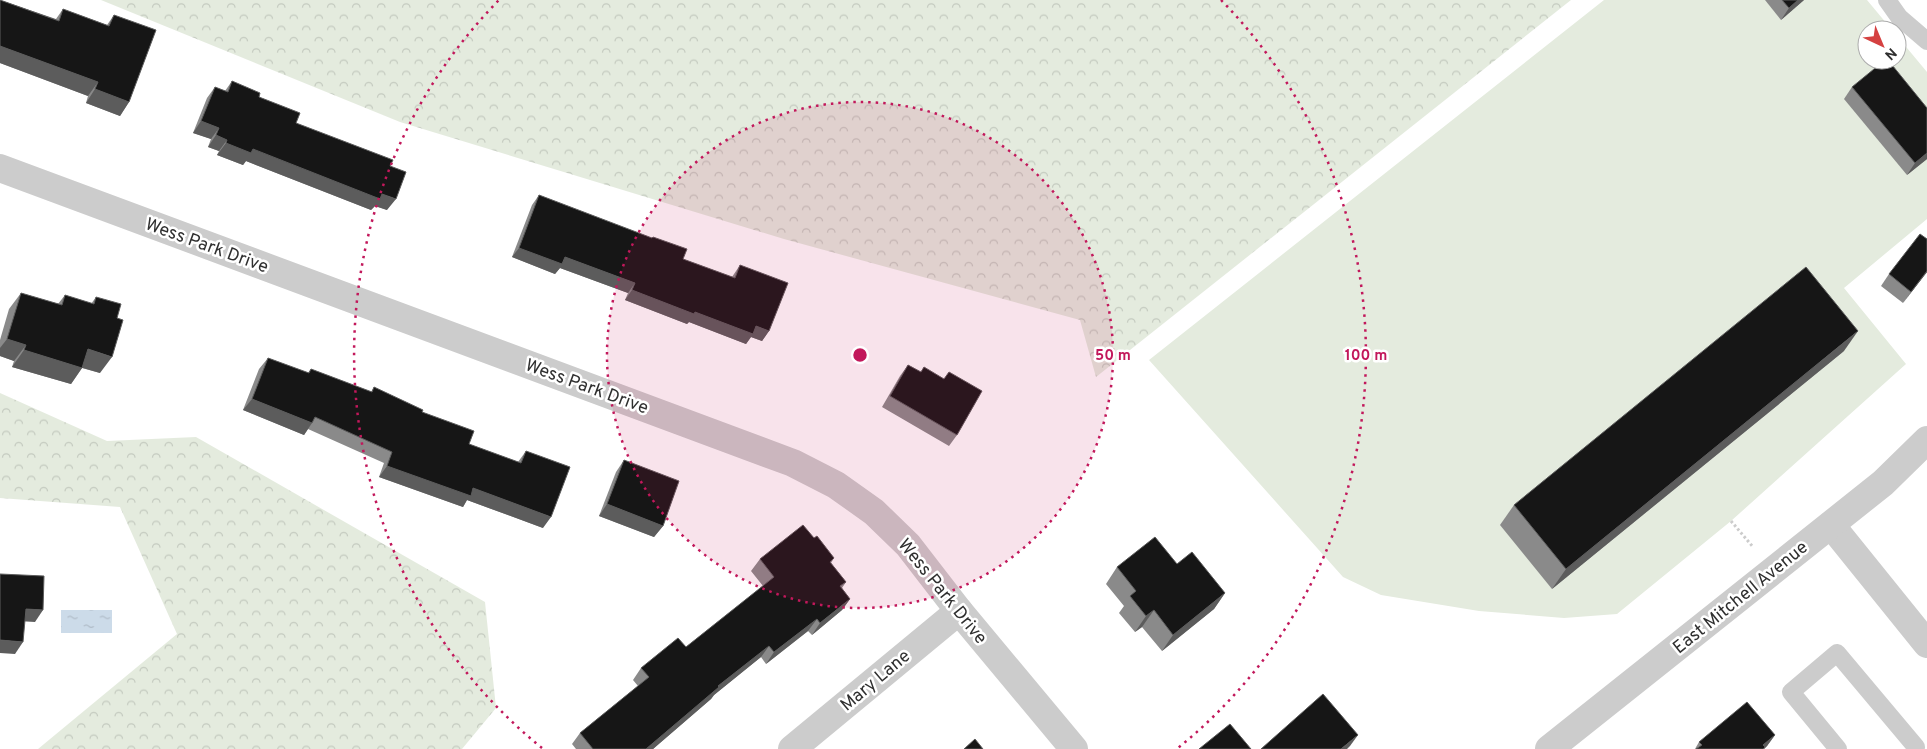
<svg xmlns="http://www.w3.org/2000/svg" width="1927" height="749" font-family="Overpass,sans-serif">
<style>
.forest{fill:url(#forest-crowns)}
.green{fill:#e4ebde}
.water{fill:url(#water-ripples)}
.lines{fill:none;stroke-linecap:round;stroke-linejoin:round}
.path{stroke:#ccc;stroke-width:3;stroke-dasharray:2.5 2.5;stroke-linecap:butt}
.service{stroke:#ccc;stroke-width:18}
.minor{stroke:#ccc;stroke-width:28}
.tertiary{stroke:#ccc;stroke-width:28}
.wall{fill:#8a8a8a}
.shaded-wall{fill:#5c5c5c}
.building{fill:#161616;stroke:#5c5c5c}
.ring{fill:none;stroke:#c2185b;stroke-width:2.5;stroke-dasharray:2.5 5}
.labels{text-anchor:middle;stroke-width:5;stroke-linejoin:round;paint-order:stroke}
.street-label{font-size:18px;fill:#2f2f2f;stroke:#fff}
.centre{fill:#c2185b;stroke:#fff;stroke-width:2.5}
.ring-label{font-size:15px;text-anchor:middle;font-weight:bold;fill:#c2185b;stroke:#fff;stroke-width:5;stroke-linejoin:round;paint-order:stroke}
</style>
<defs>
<pattern id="forest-crowns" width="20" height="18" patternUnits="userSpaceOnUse" patternTransform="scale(1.25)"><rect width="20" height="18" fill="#e4ebde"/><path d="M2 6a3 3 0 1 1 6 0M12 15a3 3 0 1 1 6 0" fill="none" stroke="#c4cabf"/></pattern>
<pattern id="water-ripples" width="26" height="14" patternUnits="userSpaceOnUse" patternTransform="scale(1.25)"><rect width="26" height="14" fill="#ccdbe9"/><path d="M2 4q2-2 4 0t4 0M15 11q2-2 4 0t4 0" fill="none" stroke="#b0bcc8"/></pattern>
</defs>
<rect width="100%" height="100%" fill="#fff"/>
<g class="forest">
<polygon points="101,0 1571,0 1096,377 1080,320 784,239 400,122"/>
<polygon points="0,393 107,441 196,437 485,602 496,708 462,749 38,749 177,634 120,507 0,498"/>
</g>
<polygon class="green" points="1604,0 1867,0 1892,30 1867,30 1867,60 1897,60 1897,36 1927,72 1927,219 1844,288 1906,364 1731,521 1617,614 1564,618 1479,611 1381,595 1343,577 1149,360"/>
<rect class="water" x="61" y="610" width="51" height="23"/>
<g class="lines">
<polyline class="path" points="1731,521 1753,547"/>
<g class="service">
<polyline points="1887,0 1899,17 1927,41"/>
<polyline points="1838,749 1791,692 1837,653 1916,747"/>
</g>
<g class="minor">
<polyline points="0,168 793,463 836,485 874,512 908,545 959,611 1074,749"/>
<polyline points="1831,525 1927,644"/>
<polyline points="792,749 959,611"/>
</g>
<polyline class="tertiary" points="1549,749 1883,483 1927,440"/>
</g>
<g class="wall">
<polygon points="0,0 56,19 63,9 107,25 114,15 129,102 120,116 86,103 88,96 0,63"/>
<polygon points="1765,0 1804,0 1781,20"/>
<polygon points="232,81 259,97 296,123 390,166 387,210 375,206 371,210 246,161 243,165 217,155 219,151 208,147 211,139 193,133 207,98 215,87 225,91"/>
<polygon points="1852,87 1927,159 1907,175 1844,99"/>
<polygon points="539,195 683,259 732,277 740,265 769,331 762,341 751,337 746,344 689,322 687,324 625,300 628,293 560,268 555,274 512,257 532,205"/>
<polygon points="1927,239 1927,272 1903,303 1881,286 1889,274"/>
<polygon points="21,293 58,304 65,295 91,304 96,297 100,373 82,368 71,384 12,367 14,361 0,356 0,340 9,309"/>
<polygon points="1844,351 1552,589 1500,525 1514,505"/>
<polygon points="268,358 308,373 311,369 371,392 374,387 422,412 469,444 518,462 526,451 543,528 467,500 463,507 379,477 384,463 308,429 304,435 243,410 259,369"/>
<polygon points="908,365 921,372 924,367 957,435 949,446 882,407 900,376"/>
<polygon points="624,460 663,526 654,537 599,516 616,472"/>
<polygon points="814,538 834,558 831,563 846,582 842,588 850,599 842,610 812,635 808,631 766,664 761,657 714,695 711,699 653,749 576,749 572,744 580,733 638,686 633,680 641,668 686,647 763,586 751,571 760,559"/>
<polygon points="1177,564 1225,593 1214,609 1162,651 1142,627 1135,632 1119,613 1124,606 1106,584 1117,567"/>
<polygon points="1775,735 1767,746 1764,749 1695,749 1699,742"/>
</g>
<g class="shaded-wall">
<polygon points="1798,0 1804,0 1781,20 1789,8"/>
<polygon points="0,46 98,82 88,96 0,63"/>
<polygon points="95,89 129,102 120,116 86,103"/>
<polygon points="201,121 219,128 211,139 193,133"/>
<polygon points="216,135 227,140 219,151 208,147"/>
<polygon points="226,143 253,149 396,199 387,210 375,206 371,210 246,161 243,165 217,155"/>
<polygon points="1927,153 1927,159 1907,175 1915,163"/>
<polygon points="519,248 565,257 635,283 628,293 560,268 555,274 512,257"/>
<polygon points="1927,271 1927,272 1903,303 1911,292"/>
<polygon points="632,290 695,312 756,326 769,331 762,341 751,337 746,344 689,322 687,324 625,300"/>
<polygon points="1858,331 1844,351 1552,589 1566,569"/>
<polygon points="7,339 26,345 14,361 0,356 0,348"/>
<polygon points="88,349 112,357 100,373 76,366"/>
<polygon points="24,350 82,368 71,384 12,367"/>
<polygon points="252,399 312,423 304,435 243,410"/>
<polygon points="387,466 473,488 551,517 543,528 467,500 463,507 379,477"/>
<polygon points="607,504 663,526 654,537 599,516"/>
<polygon points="1225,593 1214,609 1162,651 1173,635"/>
<polygon points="850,599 842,610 812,635 820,623"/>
<polygon points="26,609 43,610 35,622 18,621"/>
<polygon points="1154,610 1142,627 1135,632 1146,616"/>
<polygon points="817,619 808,631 766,664 774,652"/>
<polygon points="0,640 23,642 15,654 0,653"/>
<polygon points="769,646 761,657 714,695 711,699 653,749 646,749 718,686"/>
<polygon points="1358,735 1350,746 1347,749 1341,749"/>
<polygon points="1775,735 1767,746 1764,749 1760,749 1763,745"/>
</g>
<g class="building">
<polygon points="0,0 59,21 63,9 109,26 114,15 156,30 129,102 95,89 98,82 0,46"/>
<polygon points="1782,0 1798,0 1789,8"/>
<polygon points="1885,60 1888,60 1927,108 1927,153 1915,163 1852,87"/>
<polygon points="232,81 260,93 259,97 300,113 296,123 393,160 390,166 406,172 396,199 382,194 380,199 253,149 251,153 226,143 227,140 216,135 219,128 201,121 215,87 228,92"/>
<polygon points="539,195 652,238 653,237 687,249 683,259 735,278 740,265 788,283 769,331 756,326 753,334 695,312 694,314 632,290 635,283 565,257 562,264 519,248"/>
<polygon points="1920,234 1927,239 1927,271 1911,292 1889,274"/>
<polygon points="1806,267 1858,331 1566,569 1514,505"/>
<polygon points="21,293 62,305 65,295 94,304 96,297 121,304 117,318 123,320 112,357 88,349 82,368 24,350 26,345 7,339"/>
<polygon points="268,358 309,373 311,369 372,392 374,387 423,410 422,412 474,431 469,444 521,463 526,451 570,467 551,517 473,488 471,496 387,466 392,452 315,417 312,423 252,399"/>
<polygon points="908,365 921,372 924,367 944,379 949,372 982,391 957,435 890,396"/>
<polygon points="624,460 679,481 663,526 607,504"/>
<polygon points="803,525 814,538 817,536 834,558 830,562 846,582 840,586 850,599 820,623 817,619 774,652 769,646 718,686 719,687 646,749 593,749 580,733 649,677 641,668 678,638 686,647 774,577 760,559"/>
<polygon points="1155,537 1177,564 1192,552 1225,593 1173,635 1154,610 1146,616 1130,596 1136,591 1117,567"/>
<polygon points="0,574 44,576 43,610 26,609 23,642 0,640"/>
<polygon points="1323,694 1358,735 1341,749 1261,749"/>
<polygon points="1747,702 1775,735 1763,745 1765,747 1763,749 1696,749 1702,745 1699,742"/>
<polygon points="1230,724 1251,749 1199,749"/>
<polygon points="975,739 983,749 964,749"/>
</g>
<circle cx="860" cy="355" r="253" fill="#c2185b" fill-opacity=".12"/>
<g class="ring">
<circle cx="860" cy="355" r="253"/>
<path d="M542 748A506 506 0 0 1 499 0M1221 0A506 506 0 0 1 1178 748"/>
</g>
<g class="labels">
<g class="street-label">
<text transform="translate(207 245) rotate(20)" y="6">Wess Park Drive</text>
<text transform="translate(587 386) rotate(20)" y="6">Wess Park Drive</text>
<text transform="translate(943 591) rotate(51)" y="6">Wess Park Drive</text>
<text transform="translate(1740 597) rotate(-39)" y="6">East Mitchell Avenue</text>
<text transform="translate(875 680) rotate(-40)" y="6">Mary Lane</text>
</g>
</g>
<circle cx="860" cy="355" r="8" class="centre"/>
<g class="ring-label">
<text x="1113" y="360">50 m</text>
<text x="1366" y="360">100 m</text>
</g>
<g transform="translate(1882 45) rotate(136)"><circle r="24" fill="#ffffff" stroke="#acacac"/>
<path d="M0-4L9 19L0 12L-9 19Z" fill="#d54141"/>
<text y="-8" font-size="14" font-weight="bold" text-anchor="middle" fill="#2f2f2f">N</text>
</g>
</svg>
